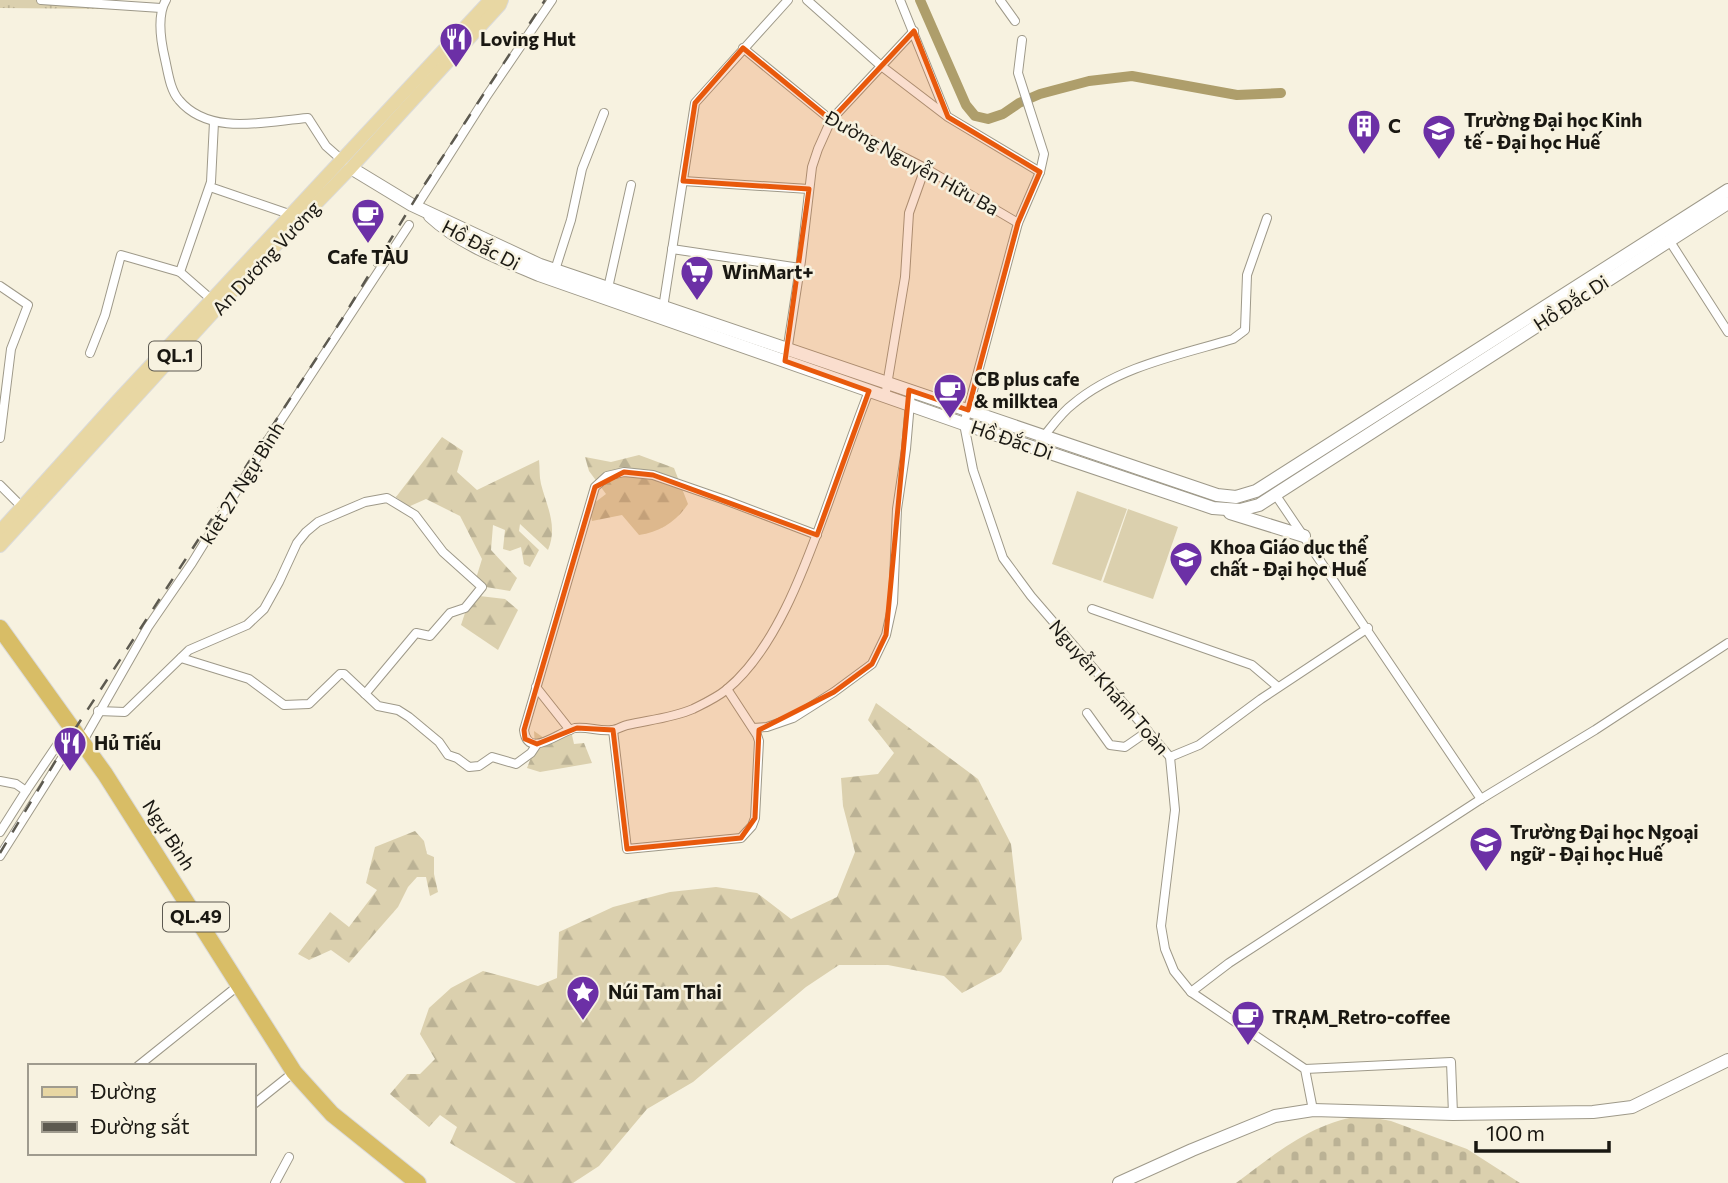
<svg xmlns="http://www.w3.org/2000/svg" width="1728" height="1183" font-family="Commissioner,sans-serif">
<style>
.grass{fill:url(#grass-tufts)}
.forest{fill:url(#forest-firs)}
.cemetery{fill:url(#cemetery-stones)}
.garden{fill:#dbd0ae}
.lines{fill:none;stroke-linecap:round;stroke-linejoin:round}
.canal{stroke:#ae9e6b;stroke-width:10}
.street-casing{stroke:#9e9989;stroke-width:10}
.secondary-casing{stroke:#9e9989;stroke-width:14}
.primary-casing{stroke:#dadad9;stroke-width:14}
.highway-casing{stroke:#dadad9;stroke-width:18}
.street{stroke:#fff;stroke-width:8}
.secondary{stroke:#fff;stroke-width:12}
.primary{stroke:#e8d7a3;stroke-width:12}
.highway{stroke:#d8bd66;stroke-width:16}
.rail{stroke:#5d5a50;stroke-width:2.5;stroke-dasharray:12 12;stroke-linecap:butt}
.marked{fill:#e8590c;fill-opacity:0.2;stroke:#e8590c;stroke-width:5;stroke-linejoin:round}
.labels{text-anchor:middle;stroke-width:5;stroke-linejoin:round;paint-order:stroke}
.shield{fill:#f7f2e0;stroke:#5c5950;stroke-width:2}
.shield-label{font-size:18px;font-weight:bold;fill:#1a1812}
.poi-label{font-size:19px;font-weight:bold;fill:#1a1812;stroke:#f7f2e0;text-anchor:start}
.street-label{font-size:19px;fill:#1a1812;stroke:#f7f2e0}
</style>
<defs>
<pattern id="grass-tufts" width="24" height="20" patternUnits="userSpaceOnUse" patternTransform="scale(1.75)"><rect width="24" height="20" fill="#dbd0ae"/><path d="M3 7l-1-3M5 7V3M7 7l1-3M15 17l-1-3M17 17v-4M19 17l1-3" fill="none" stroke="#bbb295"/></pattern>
<pattern id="forest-firs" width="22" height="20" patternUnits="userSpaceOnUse" patternTransform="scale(1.75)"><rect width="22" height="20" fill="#dbd0ae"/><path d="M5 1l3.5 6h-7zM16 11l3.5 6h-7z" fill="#bbb295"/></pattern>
<pattern id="cemetery-stones" width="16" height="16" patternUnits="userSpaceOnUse" patternTransform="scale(1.75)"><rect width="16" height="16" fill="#dbd0ae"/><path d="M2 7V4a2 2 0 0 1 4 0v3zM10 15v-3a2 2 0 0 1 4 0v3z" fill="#bbb295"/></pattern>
</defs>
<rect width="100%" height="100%" fill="#f7f2e0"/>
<polygon class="grass" points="0,0 111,0 109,9 0,8"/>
<g class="forest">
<path d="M 442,437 L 463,451 L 457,472 L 477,490 L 539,460 C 540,468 539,476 541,484 C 547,507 558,526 548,550 L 520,524 L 519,531 L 539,550 L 530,567 L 524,564 L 521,547 L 510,551 L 503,549 L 505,530 L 493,525 L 491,550 L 517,578 L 510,591 L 474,585 L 482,559 L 460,516 L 426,499 L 408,507 L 396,497 Z"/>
<path d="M 639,455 L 674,468 L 688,504 C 676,522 660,532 639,535 L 622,515 L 592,521 L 589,507 L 606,494 L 589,471 L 585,457 L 611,462 Z"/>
<polygon points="471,595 505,599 518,610 498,650 461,625"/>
<polygon points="876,703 978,779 1011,844 1022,939 1001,972 962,993 944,976 888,965 839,965 806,987 693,1082 647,1109 599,1166 573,1183 516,1183 450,1143 457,1127 440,1115 429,1127 390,1094 407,1074 420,1074 435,1059 420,1034 429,1008 451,988 483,971 538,986 557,978 559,932 613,907 670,892 716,887 757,893 791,919 837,897 855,852 843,806 841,778 878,774 894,753 868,720"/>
<polygon points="534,731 544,738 560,733 572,735 574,744 584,743 592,763 540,772 527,768 535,747"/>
<polygon points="415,831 424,841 427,854 434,857 434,874 438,892 430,896 426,877 417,877 408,887 398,907 349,963 331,950 309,960 298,954 330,912 349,927 377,890 366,883 375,847"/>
</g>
<path class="cemetery" d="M 1365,1116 L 1391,1121 L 1467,1149 L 1520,1183 L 1236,1183 C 1274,1155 1316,1119 1365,1116 Z"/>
<g class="garden">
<polygon points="1077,491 1127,509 1101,581 1052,564"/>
<polygon points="1128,509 1178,527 1153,599 1103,582"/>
</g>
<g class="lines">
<polyline class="canal" points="920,0 966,105 975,116 988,119 1003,114 1019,103 1040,94 1089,81 1132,76 1237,95 1281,93"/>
<defs>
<g id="street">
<polyline points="41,0 161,8"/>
<path d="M 166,0 C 157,15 161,42 165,59 C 168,72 170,90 179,100 C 210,137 267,121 308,118 L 326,146 L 343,161"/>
<polyline points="807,0 880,65 948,117 1040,172"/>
<polyline points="900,0 946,114"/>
<polyline points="1000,0 1015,21"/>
<polyline points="1022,40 1018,73 1044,154 1040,172 1018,223 964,424 973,470 1003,558 1031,596 1170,757 1175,810 1161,926 1165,949 1174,971 1191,992 1305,1069 1313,1110"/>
<polyline points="743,48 831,120 925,168 1018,223"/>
<polyline points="683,181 809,189"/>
<polyline points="210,187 292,215"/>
<polyline points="416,207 486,97 552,0"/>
<polyline points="1669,240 1728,332"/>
<polyline points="672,249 800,268"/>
<polyline points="555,270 571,220 582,169 604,113"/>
<polyline points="180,272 211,182 214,122"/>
<polyline points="0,286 28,305 11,349 0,438"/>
<polyline points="608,288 631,185"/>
<polyline points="663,308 695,103 788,0"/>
<polyline points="787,352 801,261 812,167 818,149 831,120 914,31"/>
<polyline points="90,353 105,315 121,255 180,272 212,300"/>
<polyline points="885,397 905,277 909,213 925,168"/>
<path d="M 1044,436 C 1053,425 1062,412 1073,404 C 1117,367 1179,355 1233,339 L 1245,330 L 1247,275 L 1267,218"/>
<polyline points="0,485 22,507"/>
<polyline points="1275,494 1481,799"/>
<path d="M 817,535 L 725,500 L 653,475 L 624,472 L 607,476 L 595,487 L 524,730 C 528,760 558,732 575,728 C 587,726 600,732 612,730 C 617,730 622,726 627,725 C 649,720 672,718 693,709 C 705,703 716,698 726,690 C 777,649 807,561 829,501 C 842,464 855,427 869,391"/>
<polyline points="1092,609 1252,665 1278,687"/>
<polyline points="181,658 249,679 284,705 309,704 340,674 344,674 378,706 398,710 409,717 439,742 448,755 457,758 469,767 479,766 492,757 516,764 531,753 537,744"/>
<polyline points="536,687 570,730"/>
<polyline points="98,711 125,712 189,650 247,625 264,609 279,582 297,543 306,532 318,522 365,502 387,498 415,515 443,552 482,587 465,608 450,613 430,636 416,633 365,694"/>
<polyline points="1087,713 1110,745 1125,747 1148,731"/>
<polyline points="753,728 767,727 793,718 834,692 872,664 886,635 893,603 897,509 906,449 911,391"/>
<polyline points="613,730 627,849 741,838 752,826 755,818 759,741 757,735 727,689"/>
<polyline points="83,741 148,627 192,563 266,443 409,225"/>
<polyline points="1170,757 1199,745 1261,699 1368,628"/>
<polyline points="0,781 16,784 26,791 0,832"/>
<polyline points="26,791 70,726"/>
<polyline points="0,856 76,736"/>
<polyline points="1191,992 1229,963 1481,799 1595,730 1728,643"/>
<polyline points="138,1066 239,985"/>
<polyline points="1305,1069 1451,1062 1453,1114"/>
<polyline points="254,1104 294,1072"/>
<polyline points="275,1183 289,1157"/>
</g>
<g id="secondary">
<polyline points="351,168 412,205 540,265 1217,495 1236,497 1256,491 1728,190"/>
<path d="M 430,216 C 460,244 501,259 539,275 L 964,424 L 1213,508 L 1240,510 L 1259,505 L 1728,203"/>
<polyline points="1230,513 1304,536"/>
<polyline points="1119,1183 1192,1150 1275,1116 1313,1110 1453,1114 1593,1112 1632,1107 1728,1060"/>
</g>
<g id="primary">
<polyline points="0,531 118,400 490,0"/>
<polyline points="0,546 256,266 351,168 500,5 502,0"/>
</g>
<polyline id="highway" points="0,628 105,774 294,1072 332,1114 418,1183"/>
</defs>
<use href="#street" class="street-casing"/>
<use href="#secondary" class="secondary-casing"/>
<use href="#primary" class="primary-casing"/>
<use href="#highway" class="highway-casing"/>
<use href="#street" class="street"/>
<use href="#secondary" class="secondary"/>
<use href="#primary" class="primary"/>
<use href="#highway" class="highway"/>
<polyline class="rail" points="0,853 73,732 342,319 419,193 545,0"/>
</g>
<path class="marked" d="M 914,31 L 948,117 L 1040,172 L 1018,223 L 968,410 L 909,390 L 886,635 L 872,664 L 834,692 L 759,730 L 755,818 L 741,838 L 627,849 L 613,730 L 577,728 L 537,744 L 525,739 L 524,730 L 595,487 L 624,472 L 653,475 L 817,535 L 869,391 L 785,361 L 809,189 L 683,181 L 695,103 L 743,48 L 831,120 Z"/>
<defs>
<symbol id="restaurant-pin" viewBox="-11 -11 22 30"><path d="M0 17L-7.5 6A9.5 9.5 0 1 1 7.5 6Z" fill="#6c30a6" stroke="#f7f2e0"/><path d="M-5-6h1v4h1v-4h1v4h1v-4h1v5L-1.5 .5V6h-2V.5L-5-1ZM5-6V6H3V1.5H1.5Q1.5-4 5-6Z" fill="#fff"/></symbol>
<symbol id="building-pin" viewBox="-11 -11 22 30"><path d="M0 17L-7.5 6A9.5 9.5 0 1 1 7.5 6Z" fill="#6c30a6" stroke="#f7f2e0"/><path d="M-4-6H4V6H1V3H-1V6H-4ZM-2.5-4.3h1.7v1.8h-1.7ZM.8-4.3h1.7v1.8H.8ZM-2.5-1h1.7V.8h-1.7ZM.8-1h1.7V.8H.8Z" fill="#fff"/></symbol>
<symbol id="university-pin" viewBox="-11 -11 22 30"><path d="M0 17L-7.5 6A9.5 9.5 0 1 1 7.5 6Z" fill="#6c30a6" stroke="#f7f2e0"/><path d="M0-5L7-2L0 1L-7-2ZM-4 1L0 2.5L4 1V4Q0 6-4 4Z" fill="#fff"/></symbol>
<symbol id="cafe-pin" viewBox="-11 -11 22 30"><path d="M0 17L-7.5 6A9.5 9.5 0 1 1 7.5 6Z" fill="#6c30a6" stroke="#f7f2e0"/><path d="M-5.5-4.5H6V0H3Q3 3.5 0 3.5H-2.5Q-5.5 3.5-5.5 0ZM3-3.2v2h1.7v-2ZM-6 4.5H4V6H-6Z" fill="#fff"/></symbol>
<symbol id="supermarket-pin" viewBox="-11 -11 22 30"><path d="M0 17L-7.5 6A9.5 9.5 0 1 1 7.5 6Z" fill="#6c30a6" stroke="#f7f2e0"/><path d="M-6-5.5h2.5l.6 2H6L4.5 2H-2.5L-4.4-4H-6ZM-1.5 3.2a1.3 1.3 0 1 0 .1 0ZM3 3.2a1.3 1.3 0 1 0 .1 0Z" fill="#fff"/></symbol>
<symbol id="sight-pin" viewBox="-11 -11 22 30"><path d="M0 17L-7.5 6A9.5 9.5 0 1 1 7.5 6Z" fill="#6c30a6" stroke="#f7f2e0"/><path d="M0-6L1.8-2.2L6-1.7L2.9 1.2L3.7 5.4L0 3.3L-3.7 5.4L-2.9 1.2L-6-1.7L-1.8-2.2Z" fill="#fff"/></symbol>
</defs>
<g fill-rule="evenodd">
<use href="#restaurant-pin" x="437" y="20" width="38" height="52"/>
<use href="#building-pin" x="1345" y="107" width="38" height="52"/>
<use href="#university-pin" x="1420" y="112" width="38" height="52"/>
<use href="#cafe-pin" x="349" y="196" width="38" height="52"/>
<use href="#supermarket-pin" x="678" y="253" width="38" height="52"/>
<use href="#cafe-pin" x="931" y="371" width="38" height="52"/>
<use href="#university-pin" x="1167" y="539" width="38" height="52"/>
<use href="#restaurant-pin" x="51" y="724" width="38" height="52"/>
<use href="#university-pin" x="1467" y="824" width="38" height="52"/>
<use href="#sight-pin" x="564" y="973" width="38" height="52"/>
<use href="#cafe-pin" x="1229" y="998" width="38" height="52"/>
</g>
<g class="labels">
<g class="shield">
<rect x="149" y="341.5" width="52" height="29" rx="5"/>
<rect x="163" y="902.5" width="66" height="29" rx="5"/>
</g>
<g class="shield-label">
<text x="175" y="362">QL.1</text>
<text x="196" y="923">QL.49</text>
</g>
<g class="poi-label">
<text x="480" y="46">Loving Hut</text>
<text x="1464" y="127">Trường Đại học Kinh<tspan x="1464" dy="22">tế - Đại học Huế</tspan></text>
<text x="1388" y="133">C</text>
<text x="368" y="264" text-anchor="middle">Cafe TÀU</text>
<text x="722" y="279">WinMart+</text>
<text x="974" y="386">CB plus cafe<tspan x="974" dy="22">&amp; milktea</tspan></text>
<text x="1210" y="554">Khoa Giáo dục thể<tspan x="1210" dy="22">chất - Đại học Huế</tspan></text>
<text x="94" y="750">Hủ Tiếu</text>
<text x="1510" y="839">Trường Đại học Ngoại<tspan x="1510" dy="22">ngữ - Đại học Huế</tspan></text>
<text x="608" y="999">Núi Tam Thai</text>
<text x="1272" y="1024">TRẠM_Retro-coffee</text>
</g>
<g class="street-label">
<text transform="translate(912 163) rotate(29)" y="7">Đường Nguyễn Hữu Ba</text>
<text transform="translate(481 245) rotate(28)" y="7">Hồ Đắc Di</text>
<text transform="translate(266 258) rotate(-47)" y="7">An Dương Vương</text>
<text transform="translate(1571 303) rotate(-33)" y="7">Hồ Đắc Di</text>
<text transform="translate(1012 440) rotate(19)" y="7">Hồ Đắc Di</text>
<text transform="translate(242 483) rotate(-58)" y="7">kiet 27 Ngự Bình</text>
<text transform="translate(1109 687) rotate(49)" y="7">Nguyễn Khánh Toàn</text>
<text transform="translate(169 835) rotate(57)" y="7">Ngự Bình</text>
</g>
</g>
<rect x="28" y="1064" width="228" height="91" fill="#f7f2e0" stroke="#9f9b8e" stroke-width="2"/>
<rect x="42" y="1087" width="35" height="10" fill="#e8d7a3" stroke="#9f9b8e" stroke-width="2"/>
<text x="91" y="1099" font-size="21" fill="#1a1812">Đường</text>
<rect x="42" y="1122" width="35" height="10" fill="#5d5a50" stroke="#9f9b8e" stroke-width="2"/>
<text x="91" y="1134" font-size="21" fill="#1a1812">Đường sắt</text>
<path d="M1476 1141v10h133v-10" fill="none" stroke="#1a1812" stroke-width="3.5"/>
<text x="1486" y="1141" font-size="21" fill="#1a1812" stroke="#f7f2e0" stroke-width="5" paint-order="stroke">100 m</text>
</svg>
